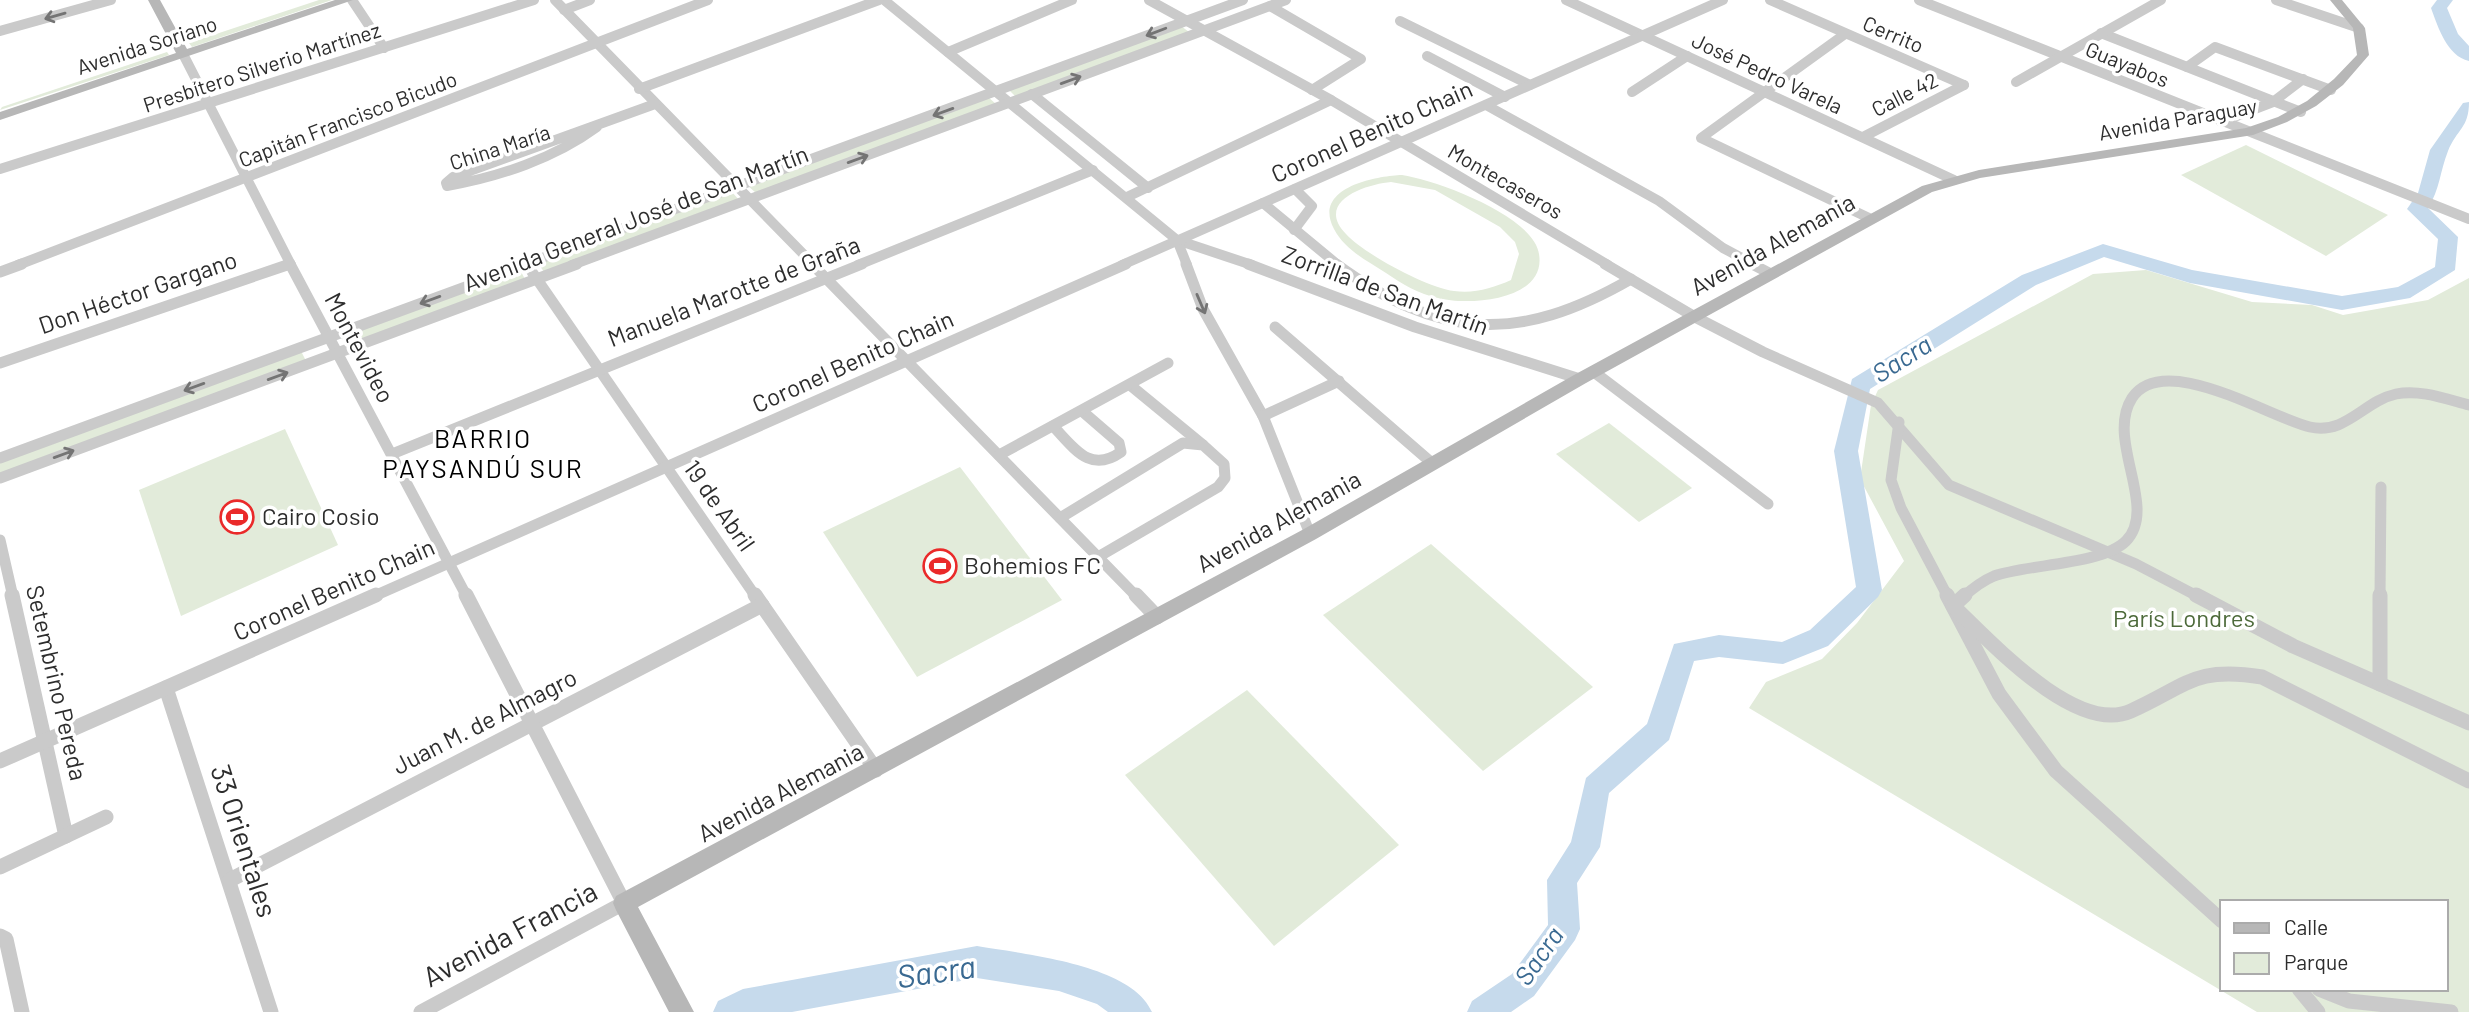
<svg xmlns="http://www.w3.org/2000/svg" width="2469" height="1012" font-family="Barlow,sans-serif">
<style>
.green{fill:#e2ebda;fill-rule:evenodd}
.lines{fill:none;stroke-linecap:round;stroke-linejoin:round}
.river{fill:#c6daec;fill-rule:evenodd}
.street-far2{stroke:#cacaca;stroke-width:10}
.street-far1{stroke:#cacaca;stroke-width:11}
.street{stroke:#cacaca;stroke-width:15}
.secondary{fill:#b7b7b7;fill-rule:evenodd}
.oneway{stroke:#747474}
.labels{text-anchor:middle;stroke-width:7;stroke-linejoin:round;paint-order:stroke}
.far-street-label{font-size:21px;fill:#2d2d2d;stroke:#fff}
.street-label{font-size:24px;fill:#2d2d2d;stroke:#fff}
.poi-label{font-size:24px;fill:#2d2d2d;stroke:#fff;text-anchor:start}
.park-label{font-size:24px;fill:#4d6a3a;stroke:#fff}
.water-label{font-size:26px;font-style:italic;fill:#396991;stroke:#fff}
.neighbourhood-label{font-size:26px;letter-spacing:2px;fill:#000;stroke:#fff}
.near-street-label{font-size:28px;fill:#2d2d2d;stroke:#fff}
.near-water-label{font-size:32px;font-style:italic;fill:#396991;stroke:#fff}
</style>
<rect width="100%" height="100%" fill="#fff"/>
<g class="green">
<polygon points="319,0 332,0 192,47 189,43"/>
<polygon points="1181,26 1189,32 1016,97 1009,90"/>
<polygon points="167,52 169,55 0,110 2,107"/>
<polygon points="988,97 996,104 756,193 748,186"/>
<polygon points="2246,145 2388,215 2326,256 2181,175"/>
<path d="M 1402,175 C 1436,180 1534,216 1539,254 C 1547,301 1468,306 1438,298 C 1419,294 1402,284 1386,273 C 1366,260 1345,250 1334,229 C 1312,188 1375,176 1402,175 ZM 1391,182 L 1435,190 L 1500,227 L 1515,242 L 1519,254 L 1511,280 C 1493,288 1474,294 1454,291 C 1428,288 1364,254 1346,234 C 1314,201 1367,184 1391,182 Z"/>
<polygon points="732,192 739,200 544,272 538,263"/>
<polygon points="520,270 525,279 346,346 341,336"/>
<path d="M 2146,270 L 2252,302 L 2312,305 L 2343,315 L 2428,300 L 2469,278 L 2469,1012 L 2257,1012 L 1749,708 L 1766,682 L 1822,659 L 1857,623 L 1904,561 L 1860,479 L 1871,405 L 1878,390 L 2093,274 ZM 2222,902 L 2446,902 L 2446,989 L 2222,989 Z"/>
<polygon points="301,351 306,361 0,475 0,462"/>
<polygon points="1609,423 1692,488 1639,522 1556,454"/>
<polygon points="285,429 338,545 181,616 139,490"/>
<polygon points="960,467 1062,600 917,677 823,532"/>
<polygon points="1431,544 1593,687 1483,771 1323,615"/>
<polygon points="1247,690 1399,845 1274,946 1125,775"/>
</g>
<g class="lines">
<g class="river">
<path d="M 2437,0 L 2453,0 L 2447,8 L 2458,34 L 2469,46 L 2469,61 C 2447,56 2438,27 2431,8 Z"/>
<path d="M 2469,102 C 2469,128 2457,129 2448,151 C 2440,171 2440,189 2428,208 L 2458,237 L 2455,270 L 2410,298 L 2342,310 L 2190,283 L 2104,257 L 2036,285 L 1870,389 L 1858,451 L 1882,590 L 1878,597 L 1828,646 L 1783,664 L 1719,657 L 1694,661 L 1669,740 L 1609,793 L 1600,847 L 1577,883 L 1580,929 L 1575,940 L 1534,996 L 1511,1012 L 1467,1012 L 1472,1001 L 1512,974 L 1548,925 L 1547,880 L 1571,842 L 1586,778 L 1647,724 L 1674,644 L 1719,635 L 1782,642 L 1810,630 L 1856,587 L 1834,451 L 1852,379 L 2022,275 L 2103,244 L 2192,270 L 2342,296 L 2398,287 L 2435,267 L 2438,239 L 2407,209 L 2418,193 L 2430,150 L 2463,103 Z"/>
<path d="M 977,946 C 1023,954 1132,964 1152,1012 L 1108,1012 L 1097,1004 L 1059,991 L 977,978 L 792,1012 L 713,1012 L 718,1001 L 743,989 Z"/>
</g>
<g class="street-far2">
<polyline points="352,0 384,48"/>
<polyline points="555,0 814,265"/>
<polyline points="884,0 1177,240 1252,265"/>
<polyline points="1149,0 1331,100 1608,265"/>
<polyline points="1566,0 1954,180"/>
<polyline points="1770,0 1964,85"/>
<polyline points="1919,0 2469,219"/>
<polyline points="2276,0 2359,28"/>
<polyline points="1270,6 1361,59 1312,90"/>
<polyline points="564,10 590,0"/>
<polyline points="1400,21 1530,85"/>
<polyline points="0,31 111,0"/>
<polyline points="2101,33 2301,112"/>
<polyline points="1845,34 1701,138 1869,218"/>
<polyline points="948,52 1072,0"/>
<polyline points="183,54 291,265"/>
<polyline points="1427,56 1505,97"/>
<polyline points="2187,67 2215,47 2331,90"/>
<polyline points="2016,82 2161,0"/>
<polyline points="639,89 879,0"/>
<polyline points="1632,92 1687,56"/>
<polyline points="1032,94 1148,188"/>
<polyline points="1486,105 1659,201 1723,248 1755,265"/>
<polyline points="2221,122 2273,102 2303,79"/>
<path d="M 597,127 C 555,158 499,177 447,186 L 446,183 L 453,177 L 655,104"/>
<polyline points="1863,137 1964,85"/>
<polyline points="0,169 534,0"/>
<polyline points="1127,197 1331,100"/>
<polyline points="1263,203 1338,265"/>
<polyline points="1294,230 1312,206 1295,189"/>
<polyline points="1177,240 1187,265"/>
<polyline points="18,265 708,0"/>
<polyline points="286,265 290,264"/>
<polyline points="523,265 1243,0"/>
<polyline points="572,265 1286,0"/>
<polyline points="858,265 1093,170"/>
<polyline points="1122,265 1723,0"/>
</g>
<g class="street-far1">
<polyline points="290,264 467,597"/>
<polyline points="812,264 1137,597"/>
<polyline points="1186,264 1203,309 1263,416 1310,534"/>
<polyline points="1248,264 1415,327 1580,379"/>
<path d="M 1336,264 C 1440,340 1518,344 1631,279"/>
<polyline points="1605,264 1695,317 1763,352 1878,403 1949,485 2136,564 2199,597"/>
<polyline points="1752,264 1771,274"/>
<polyline points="0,272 22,264"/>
<polyline points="532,272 756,597"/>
<polyline points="1275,327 1433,464"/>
<polyline points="0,363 290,264"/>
<polyline points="1594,372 1768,504"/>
<polyline points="1130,385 1203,445"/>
<polyline points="1263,416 1339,381"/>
<polyline points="1899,422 1891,480 1901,508 1948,597"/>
<path d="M 1053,426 C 1074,448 1090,474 1121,452 L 1119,443 L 1082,411"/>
<polyline points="392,454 862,264"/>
<polyline points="999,455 1168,363"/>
<polyline points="0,458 528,264"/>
<polyline points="0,478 577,264"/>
<polyline points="1060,518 1183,443 1203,445 1224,464 1225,478 1218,487 1098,557"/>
<polyline points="0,540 13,597"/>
<polyline points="372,597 1126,264"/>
<path d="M 1963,597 C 1972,589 1982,581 1994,576 C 2027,564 2102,565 2126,541 C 2159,507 2105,440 2132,398 C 2164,350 2270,418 2310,427 C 2346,435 2364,401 2396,394 C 2420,389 2446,399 2469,405"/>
<polyline points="2380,597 2381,487"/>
</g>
<g class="street">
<polyline points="12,595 66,836"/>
<polyline points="755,595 876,770"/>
<polyline points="1136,595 1157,617"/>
<polyline points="1947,595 1999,694 2056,771 2222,921"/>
<path d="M 1965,595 L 1953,606 C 1989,640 2076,736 2131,711 C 2187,686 2194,666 2262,677 L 2469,781"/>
<polyline points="2196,595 2293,646 2469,723"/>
<polyline points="2380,684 2380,595"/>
<polyline points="166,688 271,1012"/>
<polyline points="0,761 376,595"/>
<polyline points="0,867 106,817"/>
<polyline points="230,880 762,605"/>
<polyline points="0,936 6,939 22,1012"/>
<polyline points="2299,989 2318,1012"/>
<polyline points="2319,989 2349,1001 2451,1012"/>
<polyline points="421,1012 624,903 466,595"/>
</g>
<g class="secondary">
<polygon points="148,0 160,0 187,49 335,0 353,0 0,120 0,112 176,53"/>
<polygon points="2330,0 2342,0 2365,28 2369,55 2343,85 2316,106 2287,122 2253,135 1980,178 1932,192 1586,383 1316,539 638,907 694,1012 669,1012 616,910 613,903 616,896 1304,529 1574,375 1922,186 1979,170 2246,128 2278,117 2307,101 2334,79 2357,55 2353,28"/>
</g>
</g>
<defs><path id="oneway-shaft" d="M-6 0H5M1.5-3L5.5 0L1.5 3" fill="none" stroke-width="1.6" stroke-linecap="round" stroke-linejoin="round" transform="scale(1.75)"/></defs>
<g class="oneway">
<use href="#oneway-shaft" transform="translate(55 16) rotate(164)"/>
<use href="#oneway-shaft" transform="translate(1156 32) rotate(159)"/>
<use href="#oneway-shaft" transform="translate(1071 80) rotate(-20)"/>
<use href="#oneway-shaft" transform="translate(943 112) rotate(160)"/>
<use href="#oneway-shaft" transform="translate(858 159) rotate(-20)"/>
<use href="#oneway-shaft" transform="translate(430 300) rotate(160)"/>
<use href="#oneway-shaft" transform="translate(1201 304) rotate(67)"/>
<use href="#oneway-shaft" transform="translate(278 376) rotate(-20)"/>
<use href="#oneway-shaft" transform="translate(194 387) rotate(160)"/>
<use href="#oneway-shaft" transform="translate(64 454) rotate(-20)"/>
</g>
<defs>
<symbol id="stadium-ring" viewBox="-11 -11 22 22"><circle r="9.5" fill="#fff" stroke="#ea2a2a" stroke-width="1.5"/><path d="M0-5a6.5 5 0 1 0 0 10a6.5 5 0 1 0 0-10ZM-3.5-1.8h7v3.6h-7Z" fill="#ea2a2a"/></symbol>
</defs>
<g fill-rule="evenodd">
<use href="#stadium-ring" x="218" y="498" width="38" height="38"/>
<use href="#stadium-ring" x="921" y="547" width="38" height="38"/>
</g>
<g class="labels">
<g class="far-street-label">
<text transform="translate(1893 35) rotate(23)" y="7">Cerrito</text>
<text transform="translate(147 46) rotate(-18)" y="7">Avenida Soriano</text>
<text transform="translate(2127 65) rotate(22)" y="7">Guayabos</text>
<text transform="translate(262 68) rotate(-18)" y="7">Presbítero Silverio Martínez</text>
<text transform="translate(1767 74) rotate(25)" y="7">José Pedro Varela</text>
<text transform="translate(1905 95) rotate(-27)" y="7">Calle 42</text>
<text transform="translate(348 120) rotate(-21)" y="7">Capitán Francisco Bicudo</text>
<text transform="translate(2178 120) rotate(-10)" y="7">Avenida Paraguay</text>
<text transform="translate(500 148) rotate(-18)" y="7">China María</text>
<text transform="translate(1505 182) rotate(30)" y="7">Montecaseros</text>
</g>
<g class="street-label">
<text transform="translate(1372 132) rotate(-24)" y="8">Coronel Benito Chain</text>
<text transform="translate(636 219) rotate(-21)" y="8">Avenida General José de San Martín</text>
<text transform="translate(1773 245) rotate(-29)" y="8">Avenida Alemania</text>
<text transform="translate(1385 291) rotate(20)" y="8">Zorrilla de San Martín</text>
<text transform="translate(734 292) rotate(-21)" y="8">Manuela Marotte de Graña</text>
<text transform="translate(138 293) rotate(-19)" y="8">Don Héctor Gargano</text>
<text transform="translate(359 348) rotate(62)" y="8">Montevideo</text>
<text transform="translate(853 362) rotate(-24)" y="8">Coronel Benito Chain</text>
<text transform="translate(719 506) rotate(55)" y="8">19 de Abril</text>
<text transform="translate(1279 522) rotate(-29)" y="8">Avenida Alemania</text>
<text transform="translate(334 590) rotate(-24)" y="8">Coronel Benito Chain</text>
<text transform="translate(56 683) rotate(77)" y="8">Setembrino Pereda</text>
<text transform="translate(485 722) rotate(-27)" y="8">Juan M. de Almagro</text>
<text transform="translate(781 793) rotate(-28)" y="8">Avenida Alemania</text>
</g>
<g class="poi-label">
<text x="262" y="525">Cairo Cosio</text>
<text x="964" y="574">Bohemios FC</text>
</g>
<g class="park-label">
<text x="2184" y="627">París Londres</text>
</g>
<g class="water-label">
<text transform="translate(1902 359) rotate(-32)" y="9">Sacra</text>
<text transform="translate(1539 956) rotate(-55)" y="9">Sacra</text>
</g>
<g class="neighbourhood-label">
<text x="483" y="448">BARRIO<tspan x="483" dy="30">PAYSANDÚ SUR</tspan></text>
</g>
<g class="near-street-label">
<text transform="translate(244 841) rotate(72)" y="10">33 Orientales</text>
<text transform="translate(510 934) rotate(-28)" y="10">Avenida Francia</text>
</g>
<g class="near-water-label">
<text transform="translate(936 972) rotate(-8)" y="11">Sacra</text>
</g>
</g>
<rect x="2220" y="900" width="228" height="91" fill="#ffffff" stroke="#ababab" stroke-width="2"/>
<rect x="2234" y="923" width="35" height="10" fill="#b7b7b7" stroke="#ababab" stroke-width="2"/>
<text x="2284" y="935" font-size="21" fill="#2d2d2d">Calle</text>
<rect x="2234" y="953" width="35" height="21" fill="#e2ebda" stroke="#ababab" stroke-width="2"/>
<text x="2284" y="970" font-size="21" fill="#2d2d2d">Parque</text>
</svg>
